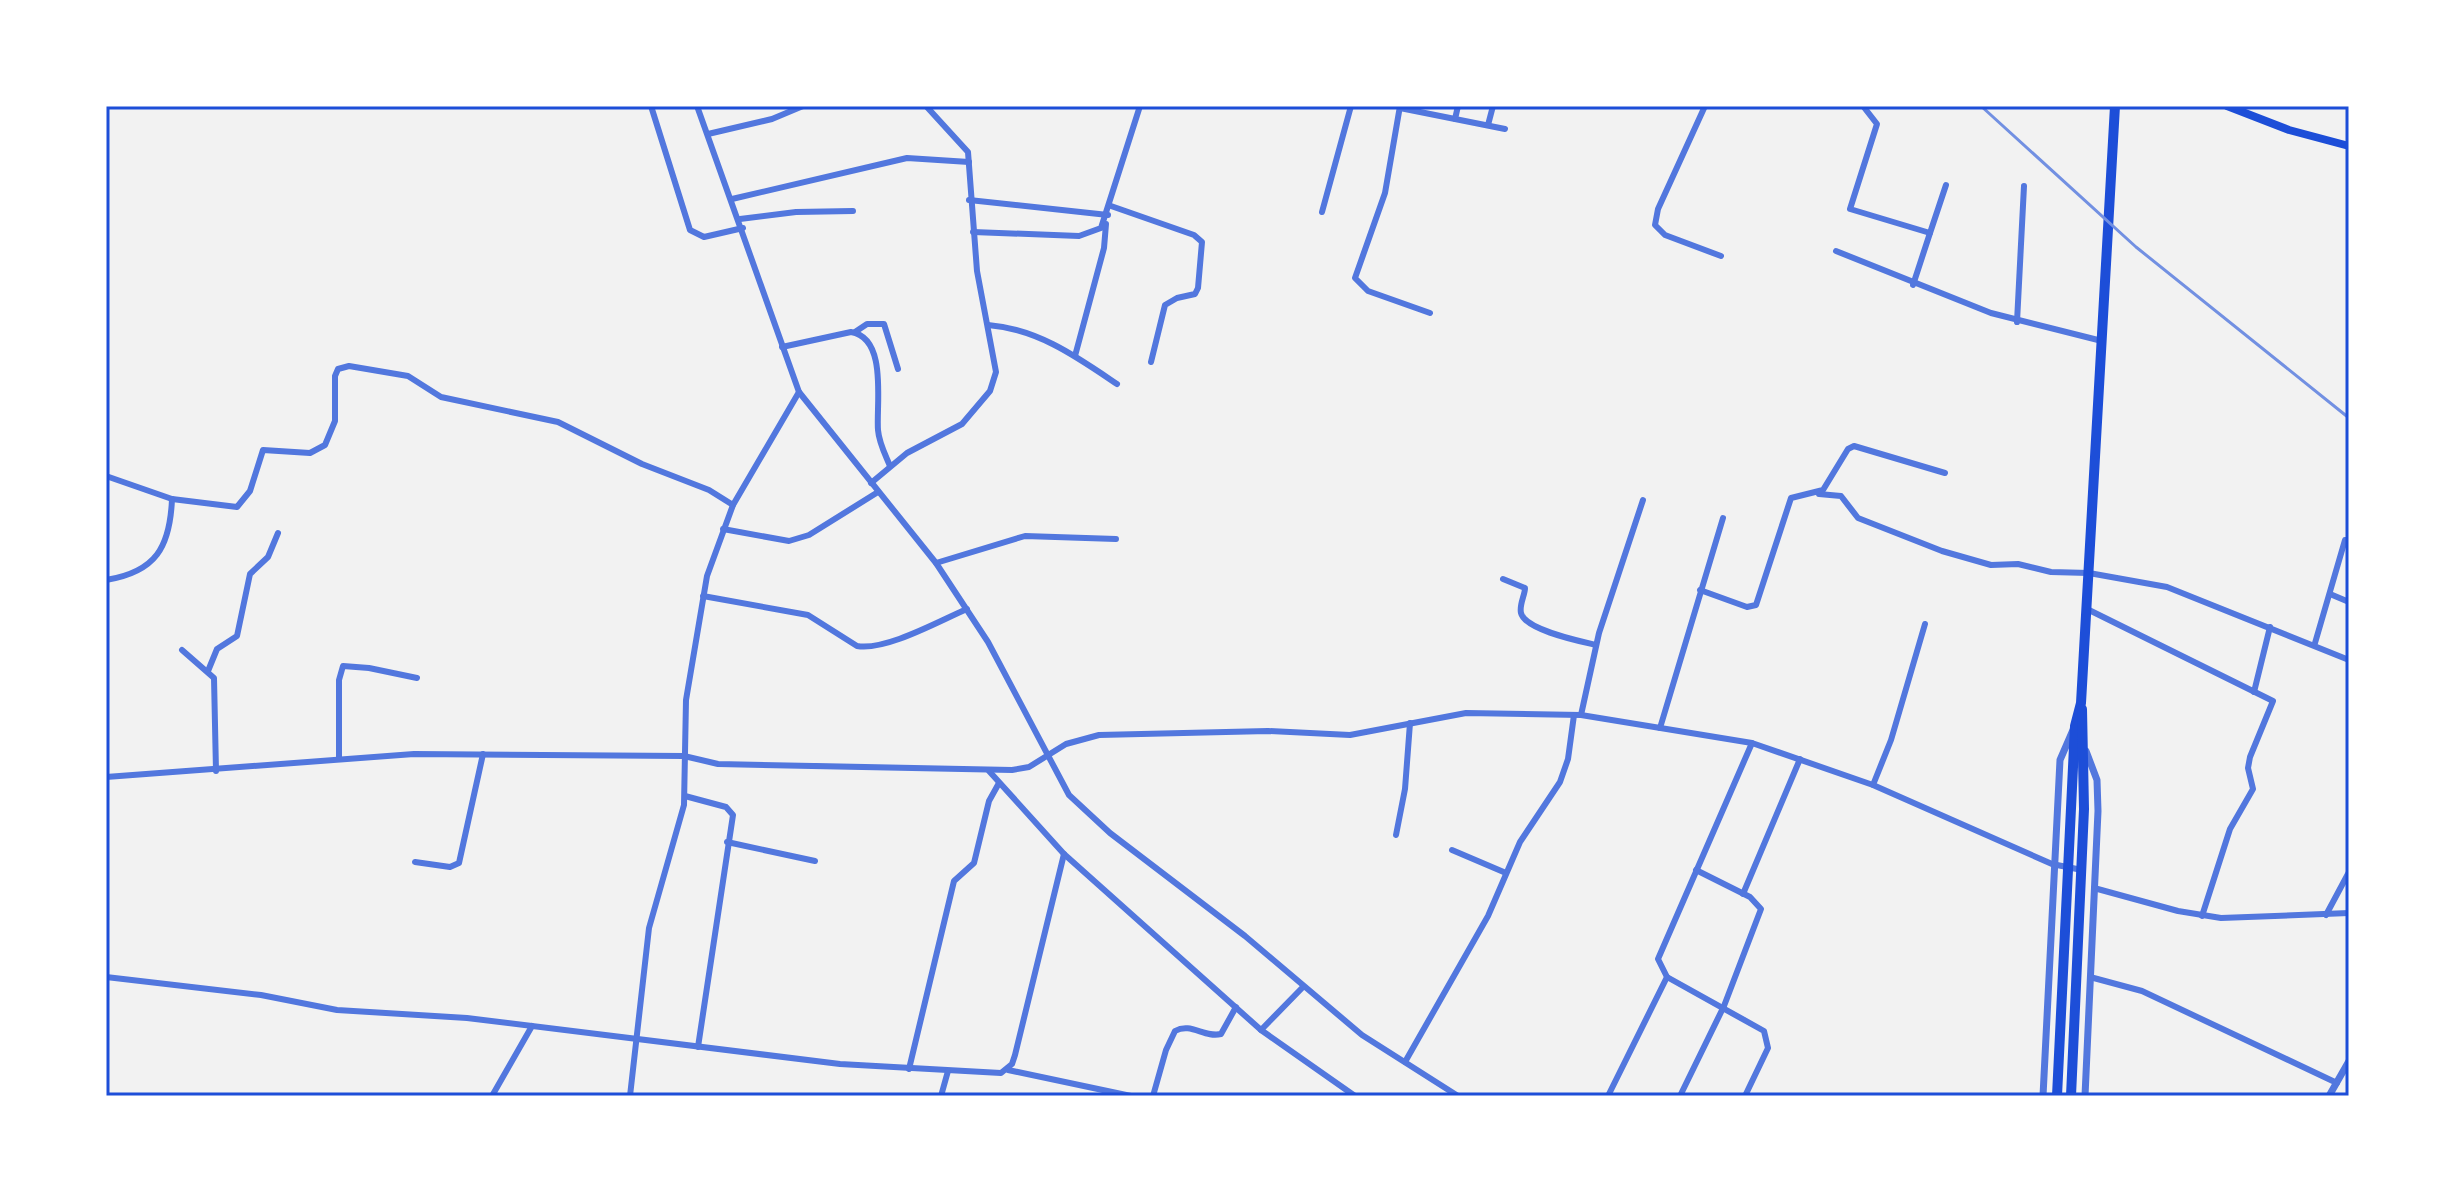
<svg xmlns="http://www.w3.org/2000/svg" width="2455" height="1202" font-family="'Public Sans',sans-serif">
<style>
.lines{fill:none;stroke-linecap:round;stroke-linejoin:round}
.minor{stroke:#5277de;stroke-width:6}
.tertiary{stroke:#5277de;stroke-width:7}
.secondary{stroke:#1d4ed8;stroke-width:8}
.trunk{stroke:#1d4ed8;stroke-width:10}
.rail{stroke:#7290e2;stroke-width:3}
.neatline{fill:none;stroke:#1d4ed8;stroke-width:3}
</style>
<rect width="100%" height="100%" fill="#f2f2f2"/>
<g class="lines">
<g class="minor">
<polyline points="651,106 690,230 704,237 743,228"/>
<polyline points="697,106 799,392 936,563 988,642 1069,795 1110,833 1245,936 1362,1035 1458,1096"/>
<polyline points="1400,106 1385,193 1355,278 1368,291 1430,313"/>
<polyline points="1705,106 1658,209 1655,225 1665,235 1721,256"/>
<polyline points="1863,106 1877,124 1850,209 1930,233 1946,185"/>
<polyline points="1400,108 1505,129"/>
<polyline points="1455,119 1458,106"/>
<polyline points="1488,125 1493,106"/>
<polyline points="708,134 772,119 803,106"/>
<polyline points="732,199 907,158 969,162"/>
<polyline points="969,200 1108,215"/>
<polyline points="1111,206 1194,235 1202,242 1198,288 1195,294 1177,298 1165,305 1151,362"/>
<polyline points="1322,212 1351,106"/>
<polyline points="740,219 796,212 853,211"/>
<polyline points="973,232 1079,236 1101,228 1140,106"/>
<polyline points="1836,251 1991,313 2102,341"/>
<polyline points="1913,285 1930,233"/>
<polyline points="2017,322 2024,186"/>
<path d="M 988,325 C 1038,329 1077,357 1117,384"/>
<polyline points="855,332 867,324 884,324 898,369"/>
<path d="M 782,347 L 851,332 C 888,338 876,404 878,430 C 879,443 885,454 890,466"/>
<polyline points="1075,356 1104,248 1106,224"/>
<polyline points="106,476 172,499 237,507 250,491 263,450 310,453 325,445 335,421 335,376 338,369 349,366 408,376 441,397 558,422 642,464 709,490 733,505"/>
<polyline points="871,483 907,453 962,424 990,391 996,372 977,271 968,152 926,106"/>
<polyline points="1819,494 1841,496 1858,518 1942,551 1991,565 2018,564 2051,572 2089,573 2167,587 2349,660"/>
<polyline points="723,529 789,541 809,535 878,492"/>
<polyline points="936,563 1025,536 1116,539"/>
<path d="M 1503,579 L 1525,588 C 1525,595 1519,605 1521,613 C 1525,630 1579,641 1596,645"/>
<path d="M 106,580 C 156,572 170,547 172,499"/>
<polyline points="1700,590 1747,607 1756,605 1791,498 1823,490 1848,449 1854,446 1945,473"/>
<polyline points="2330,594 2349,602"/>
<path d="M 703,596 L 808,615 L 857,646 C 886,651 939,621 967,609"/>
<polyline points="2087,609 2273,701 2250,757 2248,768 2253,789 2230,829 2202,916"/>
<polyline points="2315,643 2345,540"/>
<polyline points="182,650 214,678 216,771"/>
<polyline points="208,671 217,649 237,636 250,574 268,557 278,533"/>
<polyline points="2254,692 2270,627"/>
<polyline points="1581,715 1599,633 1643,500"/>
<polyline points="1660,728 1723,518"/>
<polyline points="339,758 339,680 343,666 369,668 417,678"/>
<polyline points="989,771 1064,854 1261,1030 1302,988"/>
<polyline points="106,777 414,754 684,756 718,764 1012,770 1029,767 1066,744 1099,735 1268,731 1350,735 1466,713 1581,715 1752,743 1873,785 2052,864 2082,870"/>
<polyline points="1873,785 1891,740 1925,624"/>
<polyline points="685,796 726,807 733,815 698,1047"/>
<polyline points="1396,835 1405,789 1410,723"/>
<polyline points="727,842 815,861"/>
<polyline points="1452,850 1506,873"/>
<polyline points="415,862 450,867 459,863 483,754"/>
<polyline points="2094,888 2178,911 2221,918 2349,913"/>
<polyline points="1743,894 1800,759"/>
<polyline points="2326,915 2349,872"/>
<polyline points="106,977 261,995 337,1010 467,1018 840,1064 1001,1073 1012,1064 1015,1055 1064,854"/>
<polyline points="2090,977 2142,991 2337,1083"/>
<polyline points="1261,1030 1355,1096"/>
<polyline points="1405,1062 1488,916 1520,842 1560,782 1568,759 1574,715"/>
<polyline points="909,1069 954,881 974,863 989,801 999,783"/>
<polyline points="1008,1070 1131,1096"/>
<polyline points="492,1096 532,1026"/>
<polyline points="630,1096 649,928 684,805 686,700 707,576 733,505 799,392"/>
<polyline points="941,1096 948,1071"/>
<path d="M 1153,1096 L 1166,1050 L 1175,1031 C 1191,1022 1204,1038 1221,1034 L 1236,1007"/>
<polyline points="1608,1096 1667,977"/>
<polyline points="1680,1096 1724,1006 1761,909 1750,897 1696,870"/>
<polyline points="1745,1096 1768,1048 1764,1031 1667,977 1658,959 1752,743"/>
</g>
<g class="tertiary">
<polyline points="2043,1096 2060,760 2073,730"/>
<polyline points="2085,1096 2098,811 2097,780 2086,751"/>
<polyline points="2329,1096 2349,1061"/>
</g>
<polyline class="secondary" points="2227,106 2289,130 2349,146"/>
<g class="trunk">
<polyline points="2057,1096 2075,726 2081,703 2115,106"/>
<polyline points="2071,1096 2084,809 2082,709"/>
</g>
<polyline class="rail" points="1981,106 2136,247 2349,418"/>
</g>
<rect width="2455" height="1202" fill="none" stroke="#ffffff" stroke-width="216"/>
<rect x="108" y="108" width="2239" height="986" class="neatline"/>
</svg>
